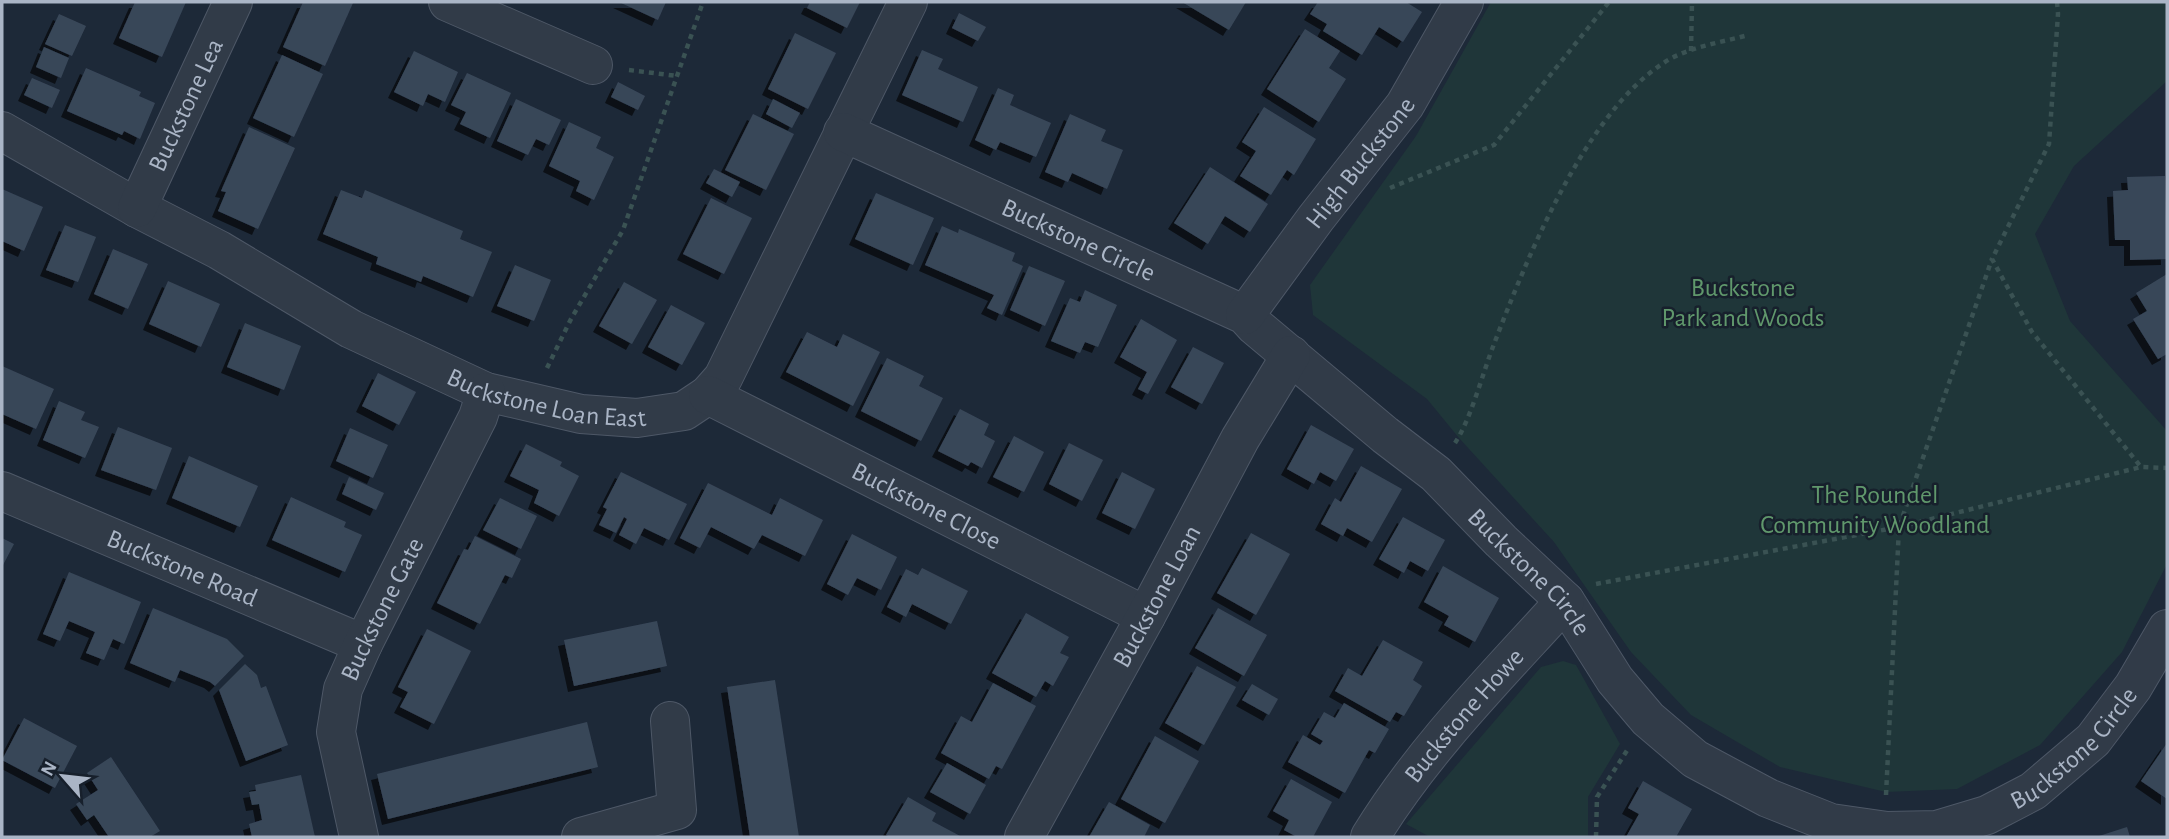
<svg xmlns="http://www.w3.org/2000/svg" width="2169" height="839" font-family="'Alegreya Sans',sans-serif">
<style>
.green{fill:#1f3639}
.building{fill:#394759;filter:url(#shadow)}
.lines{fill:none;stroke-linecap:round;stroke-linejoin:round}
.street-casing{stroke:#4e5867;stroke-width:40}
.path{stroke:#3a5253;stroke-width:4.5;stroke-dasharray:5 5;stroke-linecap:butt}
.street{stroke:#313b48;stroke-width:38}
.labels{text-anchor:middle;stroke-width:5;stroke-linejoin:round;paint-order:stroke}
.street-label{font-size:26px;fill:#aab5c6;stroke:#17202c}
.park-label{font-size:26px;fill:#60986c;stroke:#17202c}
</style>
<defs>
<filter id="shadow"><feDropShadow dx="-6" dy="6" stdDeviation="0" flood-color="#0009"/></filter>
</defs>
<rect width="100%" height="100%" fill="#1d2938"/>
<g class="green">
<polygon points="1491,2 2167,2 2167,81 2074,166 2035,234 2070,321 2167,431 2167,564 2122,652 2040,745 1957,789 1886,792 1780,767 1691,715 1631,652 1554,542 1459,438 1427,399 1313,315 1310,285 1416,136"/>
<polygon points="1563,661 1576,665 1620,744 1588,797 1588,837 1430,837 1406,824 1541,667"/>
</g>
<g class="building">
<polygon points="135,2 186,2 162,57 119,38"/>
<polygon points="303,2 353,3 325,66 283,47"/>
<polygon points="619,2 666,2 658,20"/>
<polygon points="810,2 860,2 847,28 807,8"/>
<polygon points="1182,2 1246,2 1229,30"/>
<polygon points="1318,2 1406,2 1422,12 1403,42 1379,27 1362,55 1323,31 1327,24 1310,14"/>
<polygon points="959,13 986,27 978,41 952,28"/>
<polygon points="59,14 86,26 72,56 45,44"/>
<polygon points="1305,29 1340,51 1329,68 1346,79 1319,122 1267,89"/>
<polygon points="795,33 836,53 808,109 768,89"/>
<polygon points="44,47 69,58 61,78 36,67"/>
<polygon points="922,50 943,59 938,69 978,87 963,122 902,95"/>
<polygon points="414,51 458,72 445,102 428,94 423,106 394,92"/>
<polygon points="282,55 323,74 294,137 253,118"/>
<polygon points="86,68 141,92 139,96 155,103 140,139 124,131 122,135 67,111"/>
<polygon points="467,73 511,93 490,138 460,124 466,112 451,105"/>
<polygon points="32,78 60,90 52,108 24,95"/>
<polygon points="618,82 645,96 638,110 611,97"/>
<polygon points="998,88 1014,95 1010,105 1051,123 1036,157 1000,142 996,150 975,140"/>
<polygon points="516,99 561,120 549,145 536,139 528,155 497,141"/>
<polygon points="773,99 800,113 792,128 766,114"/>
<polygon points="1264,107 1316,139 1294,175 1287,170 1271,195 1240,176 1256,151 1242,142"/>
<polygon points="753,114 794,134 766,190 725,170"/>
<polygon points="1070,114 1106,130 1101,141 1123,150 1107,189 1072,173 1068,182 1045,172"/>
<polygon points="569,122 601,137 596,148 614,157 594,200 576,191 580,181 549,166"/>
<polygon points="249,127 295,148 258,229 218,211 226,192 221,191"/>
<polygon points="1210,167 1268,204 1250,232 1225,216 1208,244 1174,223"/>
<polygon points="714,169 740,182 732,197 706,183"/>
<polygon points="2165,176 2167,259 2130,260 2130,240 2115,240 2113,191 2128,190 2127,177"/>
<polygon points="2,189 43,207 24,251 2,241"/>
<polygon points="341,190 362,198 365,190 463,231 460,239 492,252 473,297 423,276 421,282 376,264 378,257 323,234"/>
<polygon points="876,193 934,218 913,265 855,239"/>
<polygon points="711,198 752,218 724,274 683,254"/>
<polygon points="65,225 96,237 78,282 46,270"/>
<polygon points="942,226 958,233 959,229 1015,253 1012,261 1023,266 1002,315 987,308 994,295 925,265"/>
<polygon points="113,249 148,264 128,309 94,294"/>
<polygon points="515,265 551,280 534,321 497,306"/>
<polygon points="1029,266 1065,281 1045,326 1010,310"/>
<polygon points="2167,274 2167,354 2158,359 2133,319 2147,311 2136,293"/>
<polygon points="168,281 220,304 201,347 149,324"/>
<polygon points="624,282 657,300 632,344 599,326"/>
<polygon points="1085,290 1117,305 1098,347 1085,342 1080,353 1051,341 1070,298 1080,302"/>
<polygon points="671,305 705,323 682,365 648,347"/>
<polygon points="1141,319 1177,340 1148,394 1138,389 1147,372 1120,357"/>
<polygon points="245,323 301,346 284,390 227,367"/>
<polygon points="807,332 837,347 843,334 880,352 853,406 786,372"/>
<polygon points="1193,347 1224,363 1202,404 1171,387"/>
<polygon points="887,358 924,376 919,386 943,398 921,441 861,411"/>
<polygon points="2,366 54,389 36,429 2,414"/>
<polygon points="378,373 416,392 399,425 362,406"/>
<polygon points="59,401 85,412 81,420 99,427 85,458 43,440"/>
<polygon points="960,409 989,424 984,435 995,441 982,468 971,462 968,466 938,451"/>
<polygon points="1311,425 1354,449 1336,481 1320,472 1314,484 1287,469"/>
<polygon points="118,427 172,448 156,490 101,470"/>
<polygon points="350,428 388,445 373,478 336,461"/>
<polygon points="1014,436 1044,452 1024,492 993,477"/>
<polygon points="1069,443 1103,460 1082,501 1049,484"/>
<polygon points="526,444 562,462 560,466 579,476 559,516 534,503 539,490 510,476"/>
<polygon points="189,456 258,486 240,527 172,498"/>
<polygon points="1361,466 1402,489 1372,542 1347,528 1343,536 1321,524 1335,498 1341,502"/>
<polygon points="621,472 687,504 669,540 644,528 636,544 619,535 627,519 624,517 616,533 599,525 607,509 603,507"/>
<polygon points="1122,472 1155,489 1135,529 1102,513"/>
<polygon points="349,477 384,493 376,510 342,494"/>
<polygon points="708,483 772,515 780,498 823,520 805,556 762,535 754,549 711,527 700,548 680,538"/>
<polygon points="291,497 346,522 344,527 362,535 345,572 272,540"/>
<polygon points="500,498 537,516 521,549 483,530"/>
<polygon points="1403,517 1445,540 1428,571 1410,561 1404,573 1379,559"/>
<polygon points="1251,533 1290,554 1256,615 1217,593"/>
<polygon points="852,534 897,557 881,590 857,578 848,595 827,584"/>
<polygon points="475,536 521,559 512,578 505,575 480,624 437,603 464,549 468,550"/>
<polygon points="2,538 14,544 2,567"/>
<polygon points="1443,566 1499,598 1475,642 1444,625 1449,616 1424,602"/>
<polygon points="922,568 968,591 951,624 912,604 906,617 887,607 906,569 918,575"/>
<polygon points="69,572 141,602 124,644 113,639 104,660 86,653 95,632 69,621 60,641 43,634"/>
<polygon points="153,608 227,639 244,656 215,686 210,682 180,670 175,682 130,663"/>
<polygon points="1218,608 1267,635 1244,676 1195,648"/>
<polygon points="1026,613 1069,637 1060,653 1069,657 1053,686 1045,681 1036,697 992,673"/>
<polygon points="657,621 667,666 574,686 564,640"/>
<polygon points="427,629 471,651 434,724 400,707 408,692 398,687"/>
<polygon points="1383,640 1423,662 1413,680 1422,686 1404,716 1396,712 1390,722 1335,691 1348,668 1362,676"/>
<polygon points="245,664 257,675 261,688 266,686 288,745 246,761 219,690"/>
<polygon points="1197,666 1236,687 1204,745 1165,723"/>
<polygon points="775,680 799,837 750,837 727,687"/>
<polygon points="993,683 1036,706 1002,769 996,766 989,779 941,753 961,716 972,722"/>
<polygon points="1252,684 1278,699 1269,715 1242,700"/>
<polygon points="1344,703 1389,729 1375,753 1369,750 1345,793 1288,762 1303,735 1320,745 1323,741 1311,734 1324,712 1335,718"/>
<polygon points="24,718 77,746 55,788 2,760"/>
<polygon points="587,722 598,767 388,819 377,774"/>
<polygon points="1155,736 1199,761 1165,823 1121,799"/>
<polygon points="2167,743 2167,799 2141,781"/>
<polygon points="111,757 160,831 150,837 109,837 94,815 87,820 76,804 98,790 87,773"/>
<polygon points="947,763 986,785 970,814 930,792"/>
<polygon points="301,775 315,837 252,837 249,824 262,820 259,804 252,805 249,792 256,791 255,785"/>
<polygon points="1291,779 1332,802 1313,837 1297,837 1284,830 1289,820 1273,811"/>
<polygon points="1643,781 1692,809 1676,837 1626,837 1639,814 1628,808"/>
<polygon points="908,797 936,813 932,821 962,837 890,837 886,835"/>
<polygon points="1109,802 1150,825 1144,837 1089,837"/>
<polygon points="2127,827 2130,837 2096,837"/>
</g>
<g class="lines">
<defs>
<g id="street">
<polyline points="448,2 593,65"/>
<path id="s1" d="M 2,131 L 137,208 L 219,250 L 351,329 L 486,392 L 581,414 L 637,418 L 684,411 L 708,395 L 723,378 L 908,2"/>
<path id="s2" d="M 843,132 L 1245,315 L 1255,326 L 1385,435 L 1436,474 L 1501,541 L 1565,601 L 1615,680 L 1648,719 L 1695,759 L 1768,798 L 1831,823 L 1887,831 L 1937,830 L 1987,815 L 2033,791 L 2093,740 L 2133,687 L 2167,629"/>
<path id="s3" d="M 137,208 L 233,2"/>
<path id="s4" d="M 1245,315 L 1316,218 L 1405,105 L 1464,2"/>
<path id="s5" d="M 708,395 L 1146,616"/>
<path id="s6" d="M 2,491 L 363,644"/>
<path id="s7" d="M 359,837 L 336,732 L 343,689 L 363,644 L 478,417 L 486,392"/>
<polyline points="581,837 677,810 670,721"/>
<path id="s8" d="M 1024,837 L 1146,616 L 1240,439 L 1291,355"/>
<path id="s9" d="M 1370,837 C 1423,750 1497,676 1565,601"/>
</g>
</defs>
<use href="#street" class="street-casing"/>
<g class="path">
<polyline points="2057,2 2058,14 2049,144 1992,259 2032,332 2141,467"/>
<polyline points="1691,51 1692,2"/>
<polyline points="629,70 677,76"/>
<polyline points="1390,188 1494,145 1609,2"/>
<polyline points="547,368 571,319 623,230 703,2"/>
<path d="M 1455,443 C 1471,419 1483,372 1494,344 C 1527,258 1584,116 1662,64 C 1686,47 1720,43 1748,35"/>
<polyline points="1596,584 1899,527 2141,467 2167,468"/>
<polyline points="1886,795 1899,527 1992,259"/>
<polyline points="1596,837 1597,797 1628,749"/>
</g>
<use href="#street" class="street"/>
</g>
<g class="labels">
<g class="street-label">
<text dy="9" stroke="none"><textPath href="#s3" startOffset="114">Buckstone Lea</textPath></text>
<text dy="9" stroke="none"><textPath href="#s4" startOffset="191">High Buckstone</textPath></text>
<text dy="9" stroke="none"><textPath href="#s2" startOffset="259">Buckstone Circle</textPath></text>
<text dy="9" stroke="none"><textPath href="#s1" startOffset="611">Buckstone Loan East</textPath></text>
<text dy="9" stroke="none"><textPath href="#s5" startOffset="245">Buckstone Close</textPath></text>
<text dy="9" stroke="none"><textPath href="#s6" startOffset="196">Buckstone Road</textPath></text>
<text dy="9" stroke="none"><textPath href="#s2" startOffset="826">Buckstone Circle</textPath></text>
<text dy="9" stroke="none"><textPath href="#s8" startOffset="275">Buckstone Loan</textPath></text>
<text dy="9" stroke="none"><textPath href="#s7" startOffset="240">Buckstone Gate</textPath></text>
<text dy="9" stroke="none"><textPath href="#s9" startOffset="154">Buckstone Howe</textPath></text>
<text dy="9" stroke="none"><textPath href="#s2" startOffset="1498">Buckstone Circle</textPath></text>
</g>
<g class="park-label">
<text x="1743" y="296">Buckstone<tspan x="1743" dy="30">Park and Woods</tspan></text>
<text x="1875" y="503">The Roundel<tspan x="1875" dy="30">Community Woodland</tspan></text>
</g>
</g>
<rect width="2169" height="839" fill="none" stroke="#aab5c6" stroke-width="7"/>
<g transform="translate(63 776) rotate(298)" stroke="#17202c" stroke-width="5" paint-order="stroke">
<path d="M0-5L12 26L0 18L-12 26Z" fill="#aab5c6"/>
<text y="-10" font-size="19" font-weight="bold" text-anchor="middle" fill="#aab5c6">N</text>
</g>
</svg>
